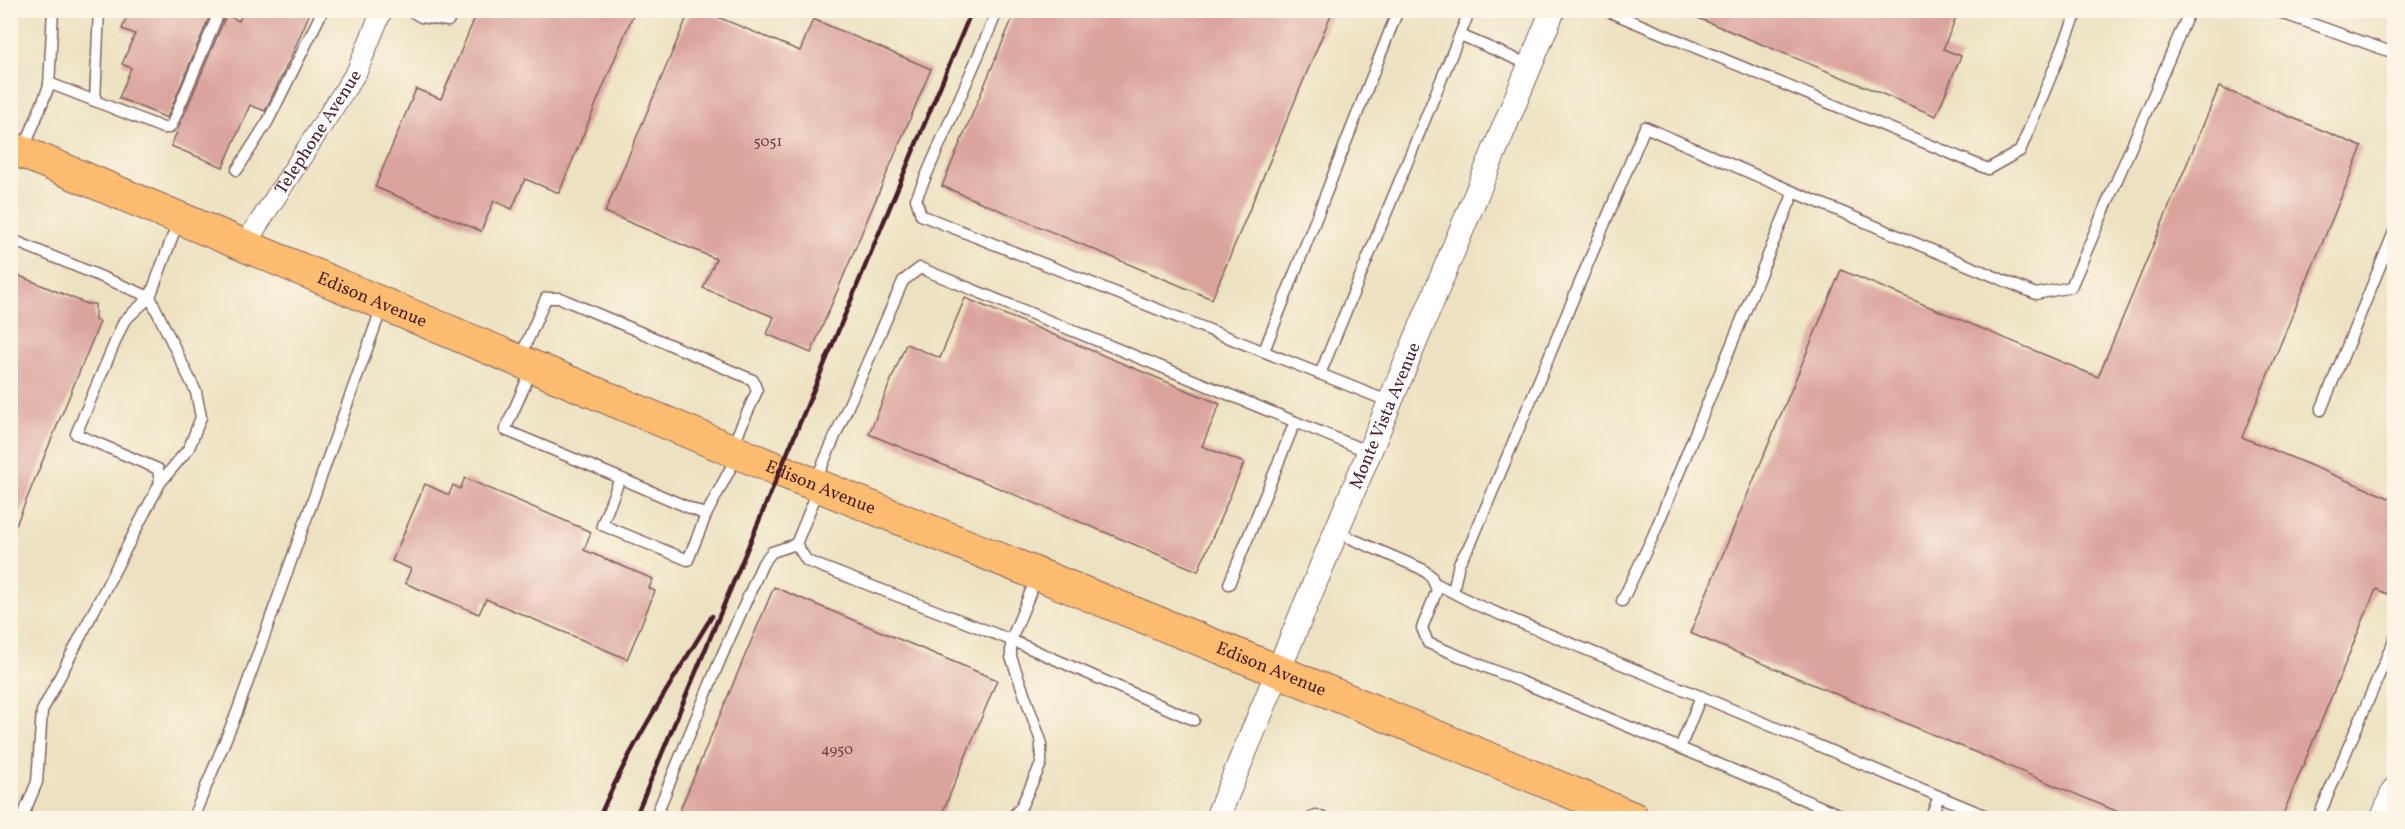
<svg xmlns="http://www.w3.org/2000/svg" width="2405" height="829" font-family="Vollkorn,serif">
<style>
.building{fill:#daa39c}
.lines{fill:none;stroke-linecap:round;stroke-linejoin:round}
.service-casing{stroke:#836360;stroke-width:13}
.minor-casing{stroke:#836360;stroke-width:22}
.tertiary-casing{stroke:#836360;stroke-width:26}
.primary-casing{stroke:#836360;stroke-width:34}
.service{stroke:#fff;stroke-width:10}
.minor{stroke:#fff;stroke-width:20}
.tertiary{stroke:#fff;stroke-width:24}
.primary{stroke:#febc70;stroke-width:32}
.rail{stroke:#4a1f2b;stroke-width:4.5}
.labels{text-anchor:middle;stroke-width:4.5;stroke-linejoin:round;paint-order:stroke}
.number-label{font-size:15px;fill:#6e4047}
.street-label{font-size:18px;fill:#4a1f2b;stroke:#fcf5e5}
</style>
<rect width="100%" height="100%" fill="#fcf5e5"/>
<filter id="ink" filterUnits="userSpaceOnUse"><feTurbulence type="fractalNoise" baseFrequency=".0167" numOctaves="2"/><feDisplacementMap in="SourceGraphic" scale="12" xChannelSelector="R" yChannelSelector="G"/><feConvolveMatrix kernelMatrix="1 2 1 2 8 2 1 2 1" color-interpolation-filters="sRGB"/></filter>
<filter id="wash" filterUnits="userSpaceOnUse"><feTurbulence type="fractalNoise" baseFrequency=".008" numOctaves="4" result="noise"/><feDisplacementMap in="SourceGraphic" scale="24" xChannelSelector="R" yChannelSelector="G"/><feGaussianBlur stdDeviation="1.35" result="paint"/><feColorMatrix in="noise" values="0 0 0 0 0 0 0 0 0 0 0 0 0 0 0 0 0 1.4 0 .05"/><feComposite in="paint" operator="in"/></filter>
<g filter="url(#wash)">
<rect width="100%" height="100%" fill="#ece2c1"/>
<g id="blocks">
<g class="building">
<polygon points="129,10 205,10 211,13 167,118 119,98 131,68 122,64 135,34 122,29"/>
<polygon points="244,10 311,10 291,57 265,111 250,105 223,167 171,146 226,15 239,21"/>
<polygon points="478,10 635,10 559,193 525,179 512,209 494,201 481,231 375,187 416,89 441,99"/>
<polygon points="690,10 701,10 800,51 813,19 931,69 811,353 767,334 774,317 703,288 716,259 605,212"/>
<polygon points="1016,10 1333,10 1212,299 942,186"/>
<polygon points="1959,10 1943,49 1961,56 1936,116 1681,11"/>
<polygon points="2219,87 2362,147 2242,437 2394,500 2394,597 2376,589 2281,819 2135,819 1690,633 1841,270 2098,377"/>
<polygon points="10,272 87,304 95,304 95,320 100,322 11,537"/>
<polygon points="965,298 1220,404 1202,446 1244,463 1198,571 869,434 906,344 940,358"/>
<polygon points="465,478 591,532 584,550 653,579 649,588 655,591 627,659 486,599 479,614 405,583 411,569 392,561 425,484 449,495 453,485 460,489"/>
<polygon points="774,587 997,680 940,819 676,819"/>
</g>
</g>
</g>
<g filter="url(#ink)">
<use href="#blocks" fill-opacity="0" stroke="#836360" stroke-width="1.5"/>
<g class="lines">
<defs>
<g id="service">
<polyline points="409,10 421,17 448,21 456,10"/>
<polyline points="998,10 916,199 921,215 1320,374 1470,10"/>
<polyline points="1605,10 1988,169 2020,151 2078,10"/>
<polyline points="2273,10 2394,53"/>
<polyline points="1460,35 1530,65"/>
<polyline points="49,83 95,101 99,10"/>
<polyline points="95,101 163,128 169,128 172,124 220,10"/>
<polyline points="24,149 49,86 53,10"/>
<polyline points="237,170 268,121 323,10"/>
<polyline points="1794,192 2036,294 2071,287 2190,10"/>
<polyline points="10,239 150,297 179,219"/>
<polyline points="1264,351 1398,10"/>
<polyline points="520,358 546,298 560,298 753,380 757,391 732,447"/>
<polyline points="532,369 505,430 620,478 602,525 688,560 706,515 737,456"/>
<polyline points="1320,374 1390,402"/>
<polyline points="2321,410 2394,232"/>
<polyline points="620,478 706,515"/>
<polyline points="815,482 903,281 920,268 1369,452"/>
<polyline points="819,488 796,544 807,561 1011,640 1194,720"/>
<polyline points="1336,532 1422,569 1431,576 1437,590 1422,628 1428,643 1848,818"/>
<polyline points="1435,583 1477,605 1707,699 1991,818"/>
<polyline points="1229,584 1295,422"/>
<polyline points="1453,592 1459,563 1471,543 1645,127 1794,192 1653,536 1622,601"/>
<polyline points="1680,748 1701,696"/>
<polyline points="22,818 37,782 42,711 160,483 189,448 201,417 196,392 150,297 124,321 76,434 158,469 160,483"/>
<polyline points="193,818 237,712 382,307"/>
<polyline points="655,818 720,660 763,563 772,552 796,544"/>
<polyline points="1011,818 1021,807 1041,764 1041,741 1011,657 1011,640 1037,576"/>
<polyline points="1311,818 1316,815 1323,818"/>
<polyline points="1930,818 1939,797"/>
<polyline points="2318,818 2394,640"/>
</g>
<g id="minor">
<path id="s1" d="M 244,246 L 357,71 L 382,10"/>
</g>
<g id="tertiary">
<path id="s2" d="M 1217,818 L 1553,10"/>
<polyline points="2383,818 2394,790"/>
</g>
<g id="primary">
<path id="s3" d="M 10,147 L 779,470 L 1278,671 L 1633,818"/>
</g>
</defs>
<use href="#service" class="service-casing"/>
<use href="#minor" class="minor-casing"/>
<use href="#tertiary" class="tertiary-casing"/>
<use href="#primary" class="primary-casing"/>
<use href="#service" class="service"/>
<use href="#minor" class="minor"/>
<use href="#tertiary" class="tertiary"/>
<use href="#primary" class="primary"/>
<g class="rail">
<path d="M 599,818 C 629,747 672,682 712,616"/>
<polyline points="635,818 972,10"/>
</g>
</g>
</g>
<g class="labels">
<g class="number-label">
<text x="768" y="146">5051</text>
<text x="837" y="754">4950</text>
</g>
<g class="street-label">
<text dy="6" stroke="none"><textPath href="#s1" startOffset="136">Telephone Avenue</textPath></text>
<text dy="6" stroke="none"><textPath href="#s3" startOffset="393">Edison Avenue</textPath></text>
<text dy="6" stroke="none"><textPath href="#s2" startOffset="436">Monte Vista Avenue</textPath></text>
<text dy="6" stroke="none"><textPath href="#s3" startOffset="879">Edison Avenue</textPath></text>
<text dy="6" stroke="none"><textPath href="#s3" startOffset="1365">Edison Avenue</textPath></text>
</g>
</g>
<rect width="2405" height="829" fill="none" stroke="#fcf5e5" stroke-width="36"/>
</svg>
